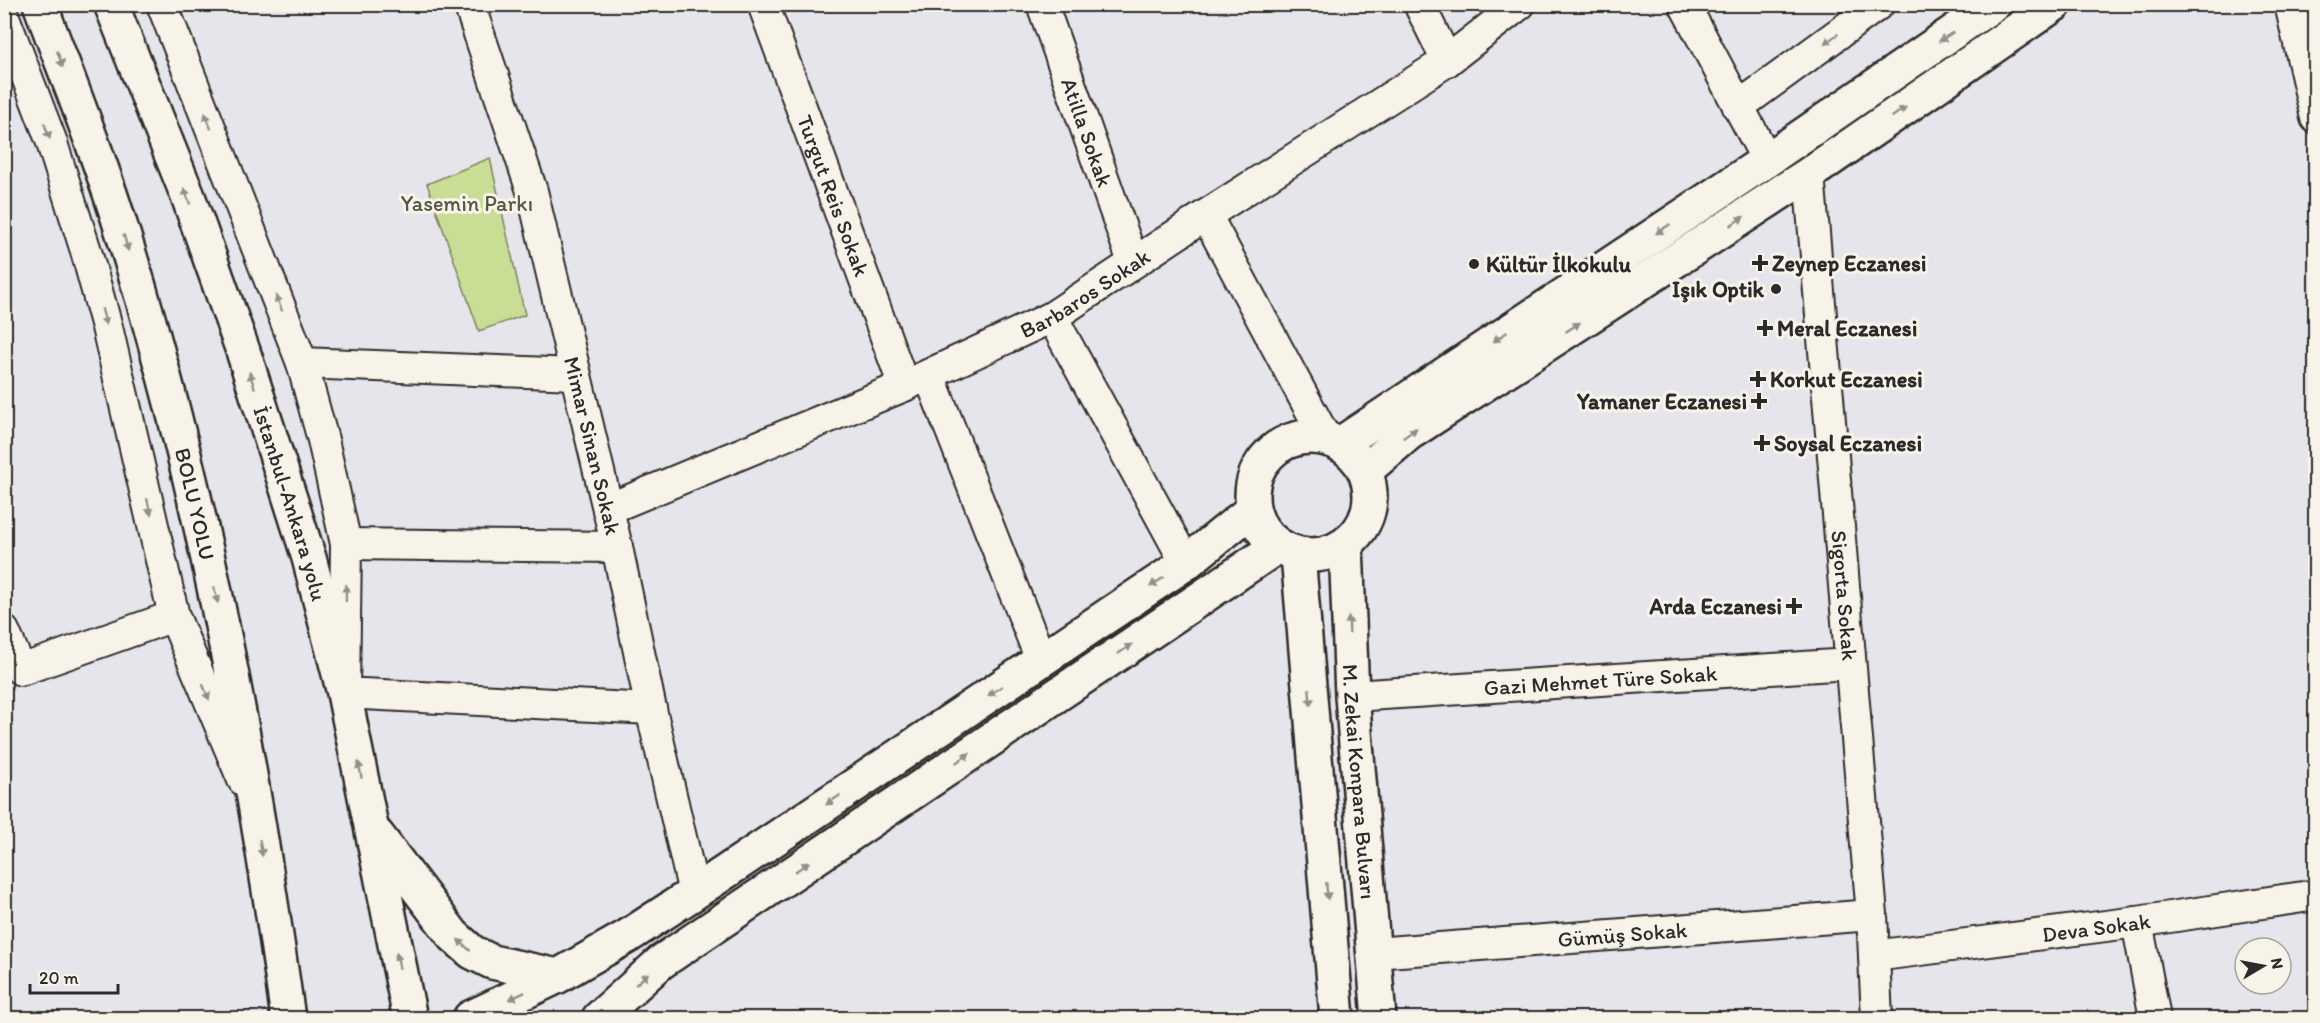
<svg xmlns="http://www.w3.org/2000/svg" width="2320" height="1023" font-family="Itim,sans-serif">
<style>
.green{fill:#c9de94;stroke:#7a8460;stroke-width:1.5}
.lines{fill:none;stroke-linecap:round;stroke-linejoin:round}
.minor-casing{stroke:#2b2b2b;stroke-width:34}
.secondary-casing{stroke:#2b2b2b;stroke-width:38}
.primary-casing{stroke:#2b2b2b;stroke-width:38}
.trunk-casing{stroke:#2b2b2b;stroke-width:38}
.minor{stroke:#f7f3e8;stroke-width:30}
.secondary{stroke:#f7f3e8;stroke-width:33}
.primary{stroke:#f7f3e8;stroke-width:33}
.trunk{stroke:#f7f3e8;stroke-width:33}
.oneway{fill:#918f8a}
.poi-dot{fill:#2b2b2b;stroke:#f7f3e8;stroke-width:2}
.labels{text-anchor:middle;stroke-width:6;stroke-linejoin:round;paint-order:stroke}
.street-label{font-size:22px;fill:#2b2b2b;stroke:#f7f3e8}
.park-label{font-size:22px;fill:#525845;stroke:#f7f3e8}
.poi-label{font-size:22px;font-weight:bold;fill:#2b2b2b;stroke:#f7f3e8;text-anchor:start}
</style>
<rect width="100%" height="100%" fill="#e7e5ec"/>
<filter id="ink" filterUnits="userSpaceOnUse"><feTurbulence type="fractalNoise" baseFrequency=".0167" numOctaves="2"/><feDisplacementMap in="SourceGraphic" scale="12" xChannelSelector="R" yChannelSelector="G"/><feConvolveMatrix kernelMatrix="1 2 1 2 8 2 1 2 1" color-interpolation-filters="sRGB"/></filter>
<g filter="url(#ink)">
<polygon class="green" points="490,158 525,315 479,331 427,184"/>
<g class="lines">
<defs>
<g id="minor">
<polyline points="162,4 302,363 323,440 346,544 344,693 651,709"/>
<path id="s1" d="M 469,4 L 532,191 L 617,547 L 651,709 L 694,893"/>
<path id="s2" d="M 763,4 L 904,386"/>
<path id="s3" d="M 1042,4 L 1133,262"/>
<polyline points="1419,4 1447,61"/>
<polyline points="1684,4 1767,160"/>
<polyline points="2290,4 2316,118"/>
<polyline points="4,17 51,140 86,251 107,327 174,616 243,780"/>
<polyline points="1738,107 1879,4"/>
<path id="s4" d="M 1809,174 L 1872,915 L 1877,1018"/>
<polyline points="1206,215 1326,439"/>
<polyline points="1052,317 1186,563"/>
<polyline points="302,363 575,374"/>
<polyline points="929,375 1041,660"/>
<path id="s5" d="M 608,509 L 904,386 L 1052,317 L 1206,215 L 1447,61 L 1520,4"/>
<polyline points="346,544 617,547"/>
<polyline points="4,631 21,670 174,616"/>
<path id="s6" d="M 1352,696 L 1850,664"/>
<polyline points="2137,922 2155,1018"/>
<path id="s7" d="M 1374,953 L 1872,915"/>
<path id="s8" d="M 1874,956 L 2137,922 L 2316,895"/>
</g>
<g id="secondary">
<path id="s9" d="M 1346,545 L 1352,696 L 1379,1018"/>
<polyline points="1298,555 1337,1018"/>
</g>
<g id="primary">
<circle cx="1311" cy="496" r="59"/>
<polyline points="1340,444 1767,160 1994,4"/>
<polyline points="1365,471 1408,434 1809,174 2055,4"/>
<polyline points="470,1018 558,976 628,936 694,893 1186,563 1253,509"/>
<polyline points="599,1018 661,962 1278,546"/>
</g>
<g id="trunk">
<path id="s10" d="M 40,4 C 69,82 100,158 124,237 C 203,491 251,755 288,1018"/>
<path id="s11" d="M 111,4 L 189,199 L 243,351 L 309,558 L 344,693 L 410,1018"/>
<polyline points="377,835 453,935 472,952 492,962 558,976"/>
</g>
</defs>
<use href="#minor" class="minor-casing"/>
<use href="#secondary" class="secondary-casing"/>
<use href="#primary" class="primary-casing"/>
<use href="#trunk" class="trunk-casing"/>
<use href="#minor" class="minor"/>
<use href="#secondary" class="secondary"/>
<use href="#primary" class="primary"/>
<use href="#trunk" class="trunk"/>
</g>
<defs><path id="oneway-solid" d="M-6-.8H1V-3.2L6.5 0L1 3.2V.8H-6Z" transform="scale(1.5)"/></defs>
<g class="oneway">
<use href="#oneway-solid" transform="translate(1946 37) rotate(146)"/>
<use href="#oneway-solid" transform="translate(1831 39) rotate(144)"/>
<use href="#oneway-solid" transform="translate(60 59) rotate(70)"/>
<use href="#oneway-solid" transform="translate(1899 112) rotate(-35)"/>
<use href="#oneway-solid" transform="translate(208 121) rotate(-111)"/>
<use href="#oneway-solid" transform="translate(47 131) rotate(70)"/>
<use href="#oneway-solid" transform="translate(187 196) rotate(-111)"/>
<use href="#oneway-solid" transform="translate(1737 221) rotate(-33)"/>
<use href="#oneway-solid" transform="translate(1663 229) rotate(146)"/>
<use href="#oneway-solid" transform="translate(126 243) rotate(74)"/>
<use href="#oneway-solid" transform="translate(279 303) rotate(-111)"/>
<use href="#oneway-solid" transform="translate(104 317) rotate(75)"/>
<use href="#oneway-solid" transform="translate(1573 327) rotate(-33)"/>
<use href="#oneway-solid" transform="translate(1500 337) rotate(146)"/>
<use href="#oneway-solid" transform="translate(252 380) rotate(-108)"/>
<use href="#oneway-solid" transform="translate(1410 433) rotate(-36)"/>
<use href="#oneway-solid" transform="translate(149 507) rotate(77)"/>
<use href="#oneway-solid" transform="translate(1157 582) rotate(146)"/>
<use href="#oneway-solid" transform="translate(346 593) rotate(-89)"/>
<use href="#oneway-solid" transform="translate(216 595) rotate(77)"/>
<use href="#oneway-solid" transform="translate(1349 625) rotate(-92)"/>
<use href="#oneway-solid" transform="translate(1125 649) rotate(-34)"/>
<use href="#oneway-solid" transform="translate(995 691) rotate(146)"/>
<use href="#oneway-solid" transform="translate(206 692) rotate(67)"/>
<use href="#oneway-solid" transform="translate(1310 697) rotate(85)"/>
<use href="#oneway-solid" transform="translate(963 758) rotate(-34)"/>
<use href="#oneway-solid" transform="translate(360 770) rotate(-101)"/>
<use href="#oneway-solid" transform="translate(833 800) rotate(146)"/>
<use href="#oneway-solid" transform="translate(261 848) rotate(80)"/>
<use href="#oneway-solid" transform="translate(802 867) rotate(-34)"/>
<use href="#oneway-solid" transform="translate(1327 891) rotate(85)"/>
<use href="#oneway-solid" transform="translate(464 945) rotate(-138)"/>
<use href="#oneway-solid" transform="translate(398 961) rotate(-101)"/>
<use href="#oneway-solid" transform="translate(642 979) rotate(-42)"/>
<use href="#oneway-solid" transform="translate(517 996) rotate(154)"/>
</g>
</g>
<g class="poi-dot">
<path d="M1757 254h6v6h6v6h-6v6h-6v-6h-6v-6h6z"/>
<circle cx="1474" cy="264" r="6"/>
<circle cx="1776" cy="289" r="6"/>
<path d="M1762 319h6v6h6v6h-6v6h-6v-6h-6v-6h6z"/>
<path d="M1755 370h6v6h6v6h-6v6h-6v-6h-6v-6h6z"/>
<path d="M1756 392h6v6h6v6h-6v6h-6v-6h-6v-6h6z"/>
<path d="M1759 434h6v6h6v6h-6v6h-6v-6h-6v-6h6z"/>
<path d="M1791 597h6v6h6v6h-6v6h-6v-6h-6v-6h6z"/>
</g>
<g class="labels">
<g class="street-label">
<text dy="8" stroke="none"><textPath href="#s3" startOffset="136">Atilla Sokak</textPath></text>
<text dy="8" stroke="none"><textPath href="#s2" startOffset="204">Turgut Reis Sokak</textPath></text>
<text dy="8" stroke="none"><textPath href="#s5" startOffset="524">Barbaros Sokak</textPath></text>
<text dy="8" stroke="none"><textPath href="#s1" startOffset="459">Mimar Sinan Sokak</textPath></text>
<text dy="8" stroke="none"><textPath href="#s11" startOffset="531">İstanbul-Ankara yolu</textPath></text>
<text dy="8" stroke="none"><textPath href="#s10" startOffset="524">BOLU YOLU</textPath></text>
<text dy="8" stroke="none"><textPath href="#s4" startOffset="423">Sigorta Sokak</textPath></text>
<text dy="8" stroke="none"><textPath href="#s6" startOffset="249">Gazi Mehmet Türe Sokak</textPath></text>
<text dy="8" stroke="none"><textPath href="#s9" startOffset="237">M. Zekai Konpara Bulvarı</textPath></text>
<text dy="8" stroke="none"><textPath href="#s8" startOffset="224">Deva Sokak</textPath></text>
<text dy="8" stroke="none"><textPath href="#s7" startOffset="249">Gümüş Sokak</textPath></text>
</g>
<g class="park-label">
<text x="467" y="211">Yasemin Parkı</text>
</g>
<g class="poi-label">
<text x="1772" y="271">Zeynep Eczanesi</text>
<text x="1486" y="272">Kültür İlkokulu</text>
<text x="1764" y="297" text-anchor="end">Işık Optik</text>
<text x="1777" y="336">Meral Eczanesi</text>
<text x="1770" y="387">Korkut Eczanesi</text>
<text x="1747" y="409" text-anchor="end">Yamaner Eczanesi</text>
<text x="1774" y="451">Soysal Eczanesi</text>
<text x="1782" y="614" text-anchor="end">Arda Eczanesi</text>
</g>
</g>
<rect width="2320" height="1023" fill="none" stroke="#f7f3e8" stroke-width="24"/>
<rect x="12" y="12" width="2296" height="999" fill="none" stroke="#2b2b2b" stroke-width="2" filter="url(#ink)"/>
<g transform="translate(2263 966) rotate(80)"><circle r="28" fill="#f7f3e8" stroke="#a5a39c" stroke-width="1.5"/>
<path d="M0-4.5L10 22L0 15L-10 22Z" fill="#2b2b2b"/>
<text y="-9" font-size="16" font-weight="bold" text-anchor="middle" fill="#2b2b2b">N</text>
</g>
<path d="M30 984v9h88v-9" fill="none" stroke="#2b2b2b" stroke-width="3"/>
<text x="39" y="984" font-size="18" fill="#2b2b2b" stroke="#f7f3e8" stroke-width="4.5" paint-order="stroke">20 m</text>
</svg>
